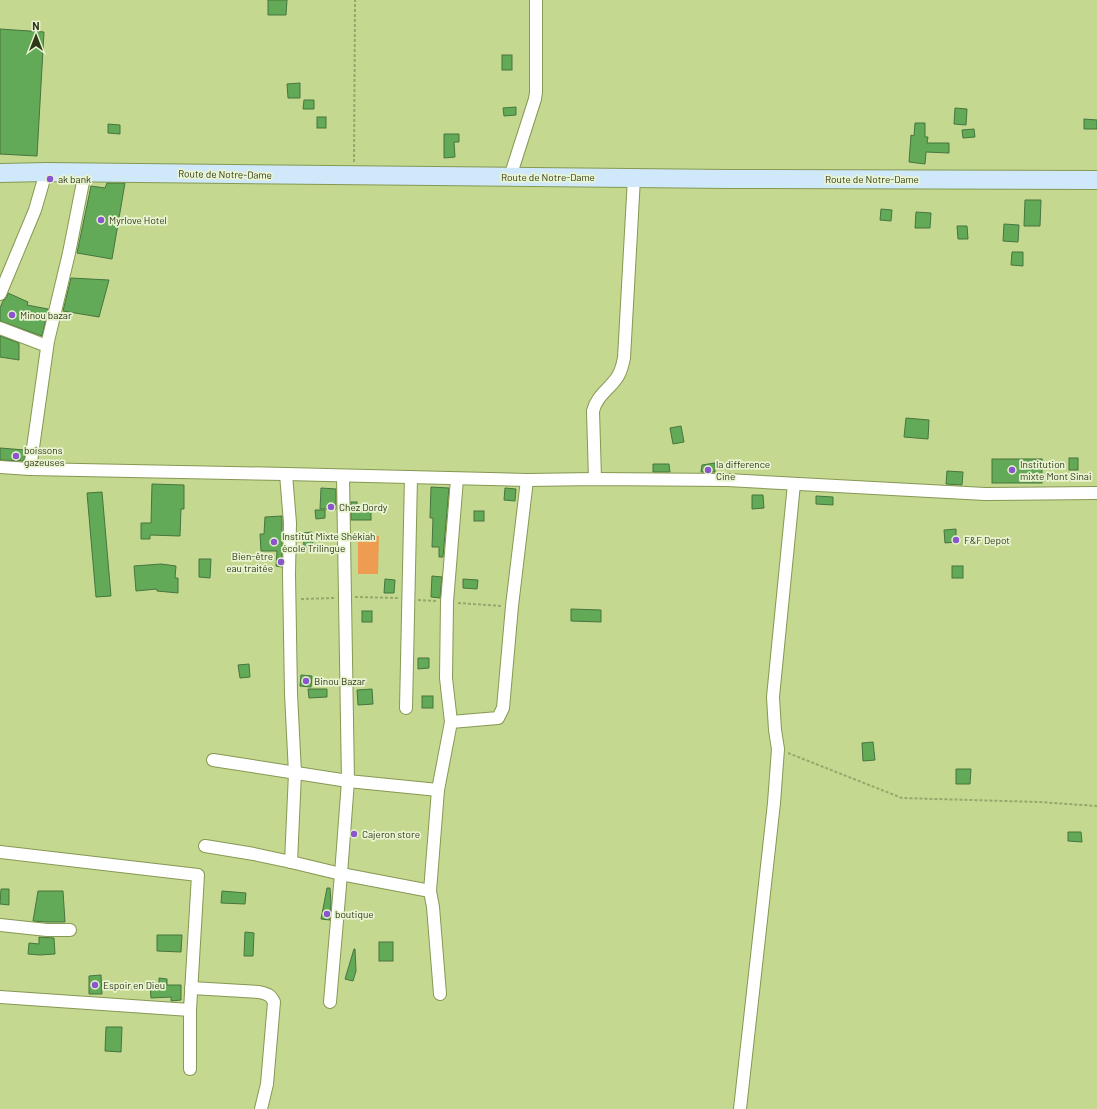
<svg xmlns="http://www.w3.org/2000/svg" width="1097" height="1109" font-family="Barlow,sans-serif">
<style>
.green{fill:#ee9c52}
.building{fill:#62aa57;stroke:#46753f}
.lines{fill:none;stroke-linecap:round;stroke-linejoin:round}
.street-casing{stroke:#869853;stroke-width:14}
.secondary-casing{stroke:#869853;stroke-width:20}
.path{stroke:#96a76c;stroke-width:2;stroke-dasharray:3 2;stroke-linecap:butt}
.street{stroke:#fff;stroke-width:12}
.secondary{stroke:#cfe9fb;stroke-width:18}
.poi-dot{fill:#8a55cd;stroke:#e9f4d0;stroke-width:1.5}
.labels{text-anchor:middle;stroke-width:3.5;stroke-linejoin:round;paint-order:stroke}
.street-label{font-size:10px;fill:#2f3719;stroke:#e9f4d0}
.poi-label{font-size:10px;fill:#2f3719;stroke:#e9f4d0;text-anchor:start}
</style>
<rect width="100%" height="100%" fill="#c4d890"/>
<polygon class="green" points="358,536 379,536 378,574 358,574"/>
<g class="building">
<polygon points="268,0 287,0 286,15 268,15"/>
<polygon points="0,29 44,32 37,156 0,154"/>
<rect x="502" y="55" width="10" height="15"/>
<polygon points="300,83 300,98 288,98 287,84"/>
<polygon points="304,100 314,100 314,109 303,109"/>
<polygon points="516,107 516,115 504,116 503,108"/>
<polygon points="955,108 967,109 966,125 954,124"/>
<rect x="317" y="117" width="9" height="11"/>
<polygon points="1084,119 1097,120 1097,129 1084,129"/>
<polygon points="915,123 925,123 925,137 928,137 927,143 949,143 949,153 926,152 925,164 909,162 911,135 914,136"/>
<polygon points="108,124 120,125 120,134 108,133"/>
<polygon points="974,129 975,137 963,138 962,130"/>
<polygon points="444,134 459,134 459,142 454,142 455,157 444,158"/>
<polygon points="107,183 125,183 112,259 77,253 91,186 105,188"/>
<polygon points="1025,200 1041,200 1040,226 1024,226"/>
<polygon points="881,209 892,210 891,221 880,220"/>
<polygon points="916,212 931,213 930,228 915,228"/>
<polygon points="1004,224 1019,225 1018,242 1003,241"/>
<polygon points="957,226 967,226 968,239 958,239"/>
<polygon points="1012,252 1023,252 1023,266 1011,265"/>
<polygon points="71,278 109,280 99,317 63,311"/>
<polygon points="8,293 28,302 27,305 48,309 42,336 0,321 0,308 3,301 7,297"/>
<polygon points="0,336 19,343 19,360 0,357"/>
<polygon points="906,418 929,420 928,439 904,437"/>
<polygon points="681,426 684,442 673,444 670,428"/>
<polygon points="0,448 25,450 24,461 0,460"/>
<rect x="1069" y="458" width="9" height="12"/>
<rect x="992" y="459" width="50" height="24"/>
<polygon points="715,463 715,472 701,472 702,465"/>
<polygon points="653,464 669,464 670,472 653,472"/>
<polygon points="947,471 963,472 962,485 946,484"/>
<polygon points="152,484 184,485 184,509 181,509 180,536 150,535 150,539 141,539 141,523 151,523"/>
<polygon points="431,487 449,488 443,557 439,557 439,547 432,547 433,518 430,518"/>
<polygon points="321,488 336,489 336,509 320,509"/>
<polygon points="505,488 516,489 515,501 504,500"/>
<polygon points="102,492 111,596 96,597 87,493"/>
<polygon points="752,495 763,495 764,508 752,509"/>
<polygon points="816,496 833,497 833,505 816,504"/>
<rect x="351" y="502" width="6" height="8"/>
<polygon points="315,510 325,510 325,518 316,519"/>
<rect x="351" y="511" width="20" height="9"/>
<rect x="474" y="511" width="10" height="10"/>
<polygon points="282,516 282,567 276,566 277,551 261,551 260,534 264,534 265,517"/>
<polygon points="956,529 956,542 945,543 944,530"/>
<polygon points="312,532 313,546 304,547 303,533"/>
<polygon points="199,559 211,559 210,578 199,577"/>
<polygon points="161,564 176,566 175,578 178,578 178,593 157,591 157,589 136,591 134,566"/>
<rect x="952" y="566" width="11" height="12"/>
<polygon points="432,576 442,577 440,598 431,597"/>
<polygon points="385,579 395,580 394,593 384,593"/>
<polygon points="463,579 478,580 477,589 463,588"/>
<polygon points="571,609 601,610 601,622 571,621"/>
<rect x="362" y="611" width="10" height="11"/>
<polygon points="418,658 429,658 429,668 418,669"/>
<polygon points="249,664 250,677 240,678 238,665"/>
<polygon points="301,675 312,676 311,687 300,686"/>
<polygon points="308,689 327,689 327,697 309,698"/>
<polygon points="372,689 373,704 358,705 357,690"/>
<rect x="422" y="696" width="11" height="12"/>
<polygon points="873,742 875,760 863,761 862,743"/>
<polygon points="956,769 971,769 970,784 956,784"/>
<polygon points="1068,832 1081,832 1082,842 1068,841"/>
<polygon points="327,888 330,888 331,903 330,920 321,919"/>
<polygon points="1,889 9,889 9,905 0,904"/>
<polygon points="38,891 63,891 65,922 47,922 33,921"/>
<polygon points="222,891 246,893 245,904 221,903"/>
<polygon points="245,932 254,933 253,956 244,956"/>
<polygon points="157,935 182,935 181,952 157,951"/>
<polygon points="39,937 54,938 55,954 40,955 28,954 29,943 39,944"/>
<rect x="379" y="942" width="14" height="19"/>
<polygon points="354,949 355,949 356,971 353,981 345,979"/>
<polygon points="101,975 102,994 89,994 89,976"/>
<polygon points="159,978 167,979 167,985 181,985 181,1000 171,1001 171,997 151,998 150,984 159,983"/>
<polygon points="106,1027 122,1027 121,1052 105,1051"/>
</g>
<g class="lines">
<defs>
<g id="street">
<polyline points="510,177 535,99 536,92 536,0"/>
<polyline points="0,294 35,210 46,172"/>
<polyline points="0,328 47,346"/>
<polyline points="0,467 30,469 286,474 527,480 595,479 727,480 985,494 1097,493"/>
<polyline points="30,469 48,341 69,253 85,172"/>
<path d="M 595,479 L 593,411 C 597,395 610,389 618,376 C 621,371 623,363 624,358 L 634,178"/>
<polyline points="406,708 411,477"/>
<polyline points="451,722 446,678 447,602 457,479"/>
<polyline points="213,760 348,781 438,790"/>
<polyline points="205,846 254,854 291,862 295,773 291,694 289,574 290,523 286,474"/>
<polyline points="0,852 198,875 190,1010 0,997"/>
<polyline points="291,862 341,874 430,891"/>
<polyline points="0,925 47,930 70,930"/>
<path d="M 191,988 L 259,992 C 267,994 270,994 274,1002 L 267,1084 L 261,1109"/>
<polyline points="440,994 433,907 430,891 438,790 451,722 498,718 503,708 512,606 527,480"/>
<polyline points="330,1002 341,874 348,781 343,476"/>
<polyline points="190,1069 190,1010"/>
<polyline points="740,1109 774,803 778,749 775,730 773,697 794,484"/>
</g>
<polyline id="secondary" points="0,173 46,172 728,179 1097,180"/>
</defs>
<use href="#street" class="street-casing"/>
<use href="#secondary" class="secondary-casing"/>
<g class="path">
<polyline points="354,162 355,0"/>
<polyline points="355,597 398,598"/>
<polyline points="301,599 334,598"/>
<polyline points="418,600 436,601"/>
<polyline points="458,603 502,606"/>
<polyline points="788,753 902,798 1039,802 1097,806"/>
</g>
<use href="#street" class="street"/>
<use href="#secondary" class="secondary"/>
</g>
<g class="poi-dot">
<circle cx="50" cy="179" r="4"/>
<circle cx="101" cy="220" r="4"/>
<circle cx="12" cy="315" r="4"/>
<circle cx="16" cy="456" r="4"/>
<circle cx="708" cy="470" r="4"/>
<circle cx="1012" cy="470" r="4"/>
<circle cx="331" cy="507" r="4"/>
<circle cx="956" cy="540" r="4"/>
<circle cx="274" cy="542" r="4"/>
<circle cx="281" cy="562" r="4"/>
<circle cx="306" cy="681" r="4"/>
<circle cx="354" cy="834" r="4"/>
<circle cx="327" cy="914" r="4"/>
<circle cx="95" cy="985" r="4"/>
</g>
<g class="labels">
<g class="street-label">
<text transform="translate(225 174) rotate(1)" y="4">Route de Notre-Dame</text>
<text x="548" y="181">Route de Notre-Dame</text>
<text x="872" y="183">Route de Notre-Dame</text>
</g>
<g class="poi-label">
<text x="58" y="183">ak bank</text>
<text x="109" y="224">Myrlove Hotel</text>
<text x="20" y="319">Minou bazar</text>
<text x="24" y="454">boissons<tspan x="24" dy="12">gazeuses</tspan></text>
<text x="716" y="468">la difference<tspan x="716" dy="12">Cine</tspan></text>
<text x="1020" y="468">Institution<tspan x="1020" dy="12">mixte Mont Sinai</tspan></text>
<text x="339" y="511">Chez Dordy</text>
<text x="282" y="540">Institut Mixte Shékiah<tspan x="282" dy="12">école Trilingue</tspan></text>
<text x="964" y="544">F&amp;F Depot</text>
<text x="273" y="560" text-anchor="end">Bien-être<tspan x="273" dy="12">eau traitée</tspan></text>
<text x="314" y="685">Binou Bazar</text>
<text x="362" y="838">Cajeron store</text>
<text x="335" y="918">boutique</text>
<text x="103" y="989">Espoir en Dieu</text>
</g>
</g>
<g transform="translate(36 36)" stroke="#e9f4d0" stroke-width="3" paint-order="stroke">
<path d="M0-3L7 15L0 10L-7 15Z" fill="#2f3719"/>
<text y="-6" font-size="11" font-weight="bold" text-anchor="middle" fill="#2f3719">N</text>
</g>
</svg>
